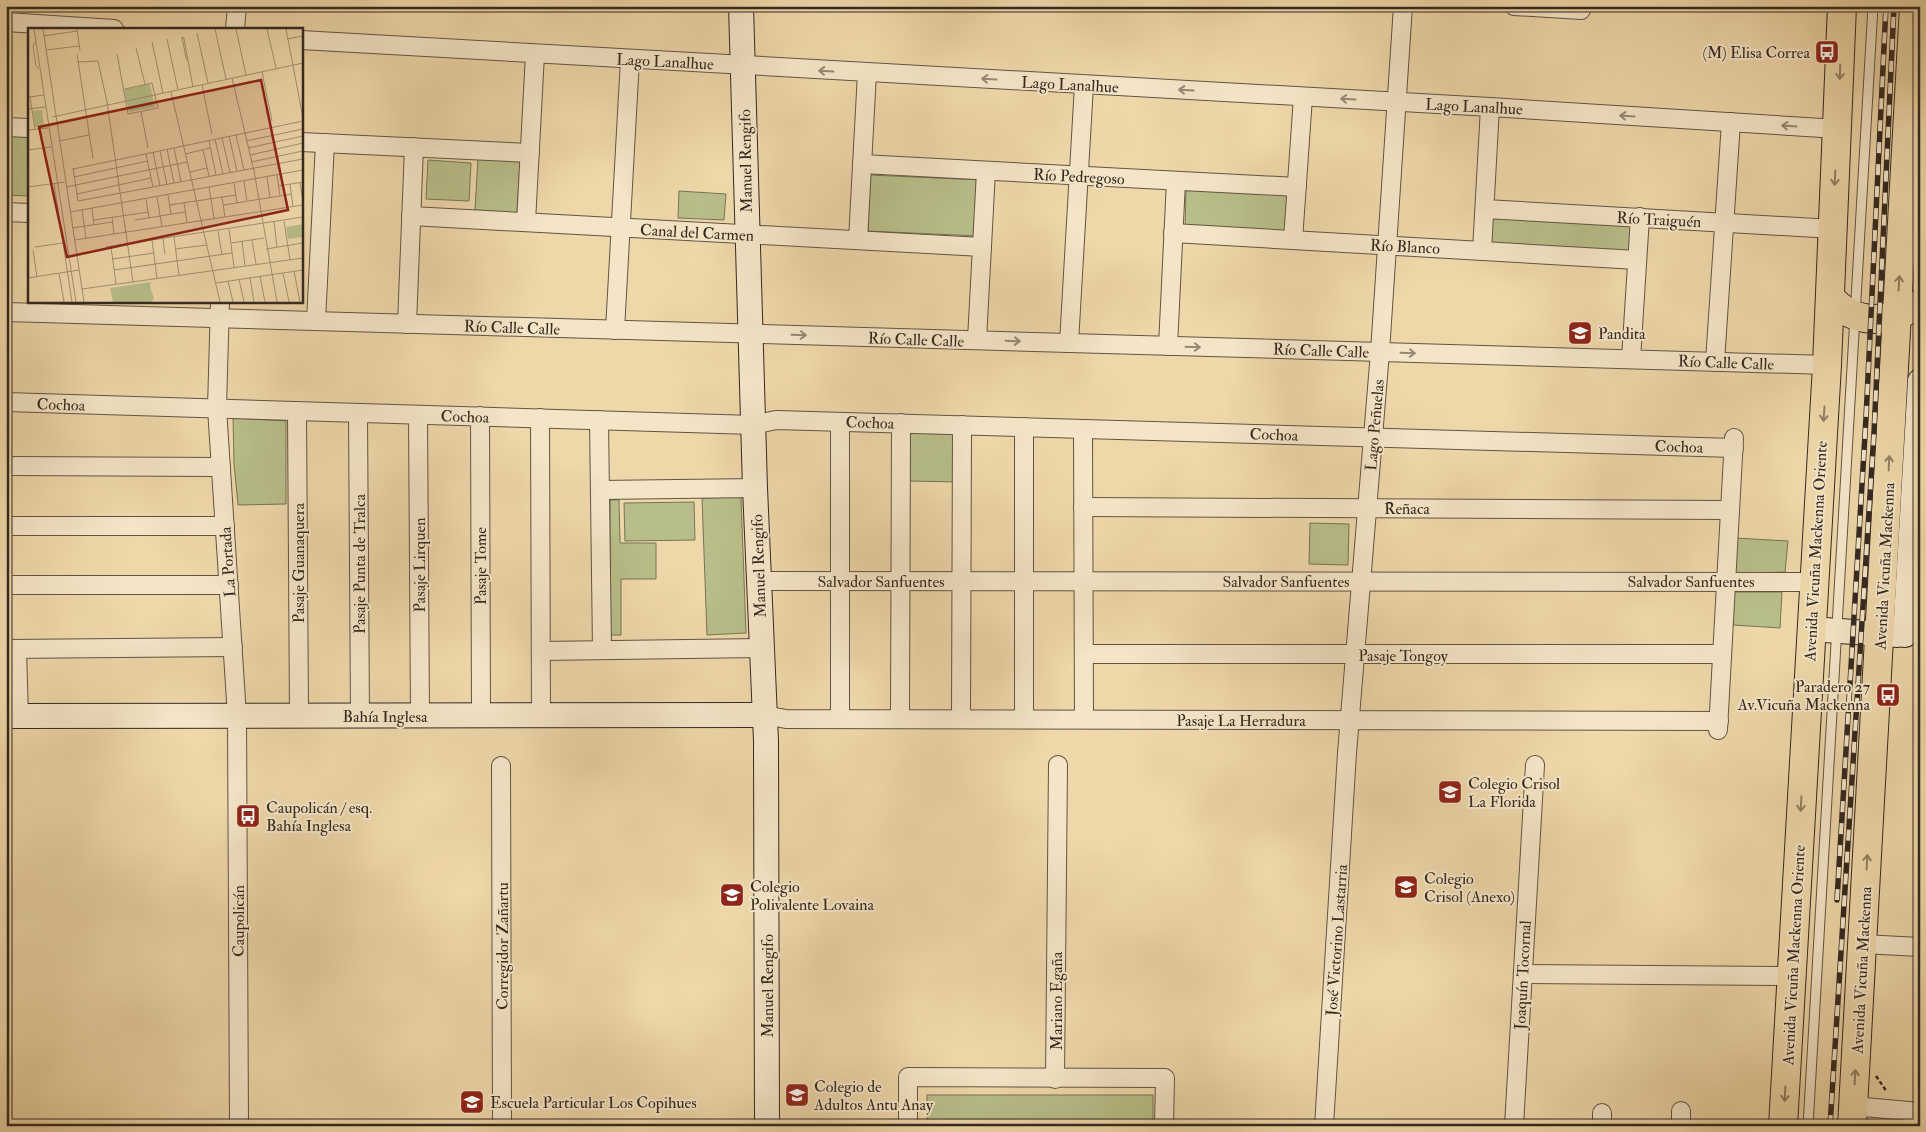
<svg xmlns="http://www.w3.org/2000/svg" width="1926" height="1132" font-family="'IM FELL Double Pica',serif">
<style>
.green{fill:#b8be89;stroke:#767455}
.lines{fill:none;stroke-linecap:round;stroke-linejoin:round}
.lane-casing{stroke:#625443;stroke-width:11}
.street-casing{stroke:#625443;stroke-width:20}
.secondary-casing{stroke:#342921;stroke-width:26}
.primary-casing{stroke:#342921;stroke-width:30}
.path{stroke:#342921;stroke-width:2.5;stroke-dasharray:4 2.5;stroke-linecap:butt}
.lane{stroke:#f4e5c7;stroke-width:9}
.street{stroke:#f4e5c7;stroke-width:18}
.secondary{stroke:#f4e5c7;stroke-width:24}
.primary{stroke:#eed7a9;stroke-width:28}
.rail-casing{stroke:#342921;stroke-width:5.5}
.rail{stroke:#f4e5c7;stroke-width:4;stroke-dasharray:11;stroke-linecap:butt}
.oneway{stroke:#948774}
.oneway2{stroke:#918065}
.labels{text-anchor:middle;stroke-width:4;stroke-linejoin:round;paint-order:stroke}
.poi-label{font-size:16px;fill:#342921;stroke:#f4e5c7;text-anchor:start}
.street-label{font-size:16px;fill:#342921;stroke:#f4e5c7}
.inset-road{fill:none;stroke:#a49173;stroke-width:1}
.view{fill:#8f2418;fill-opacity:0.15;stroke:#8f2418;stroke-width:2.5}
.inset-edge{fill:none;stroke:#342921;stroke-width:2.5}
</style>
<rect width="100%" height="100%" fill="#eed7a9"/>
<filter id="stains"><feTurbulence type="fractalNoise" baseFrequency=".004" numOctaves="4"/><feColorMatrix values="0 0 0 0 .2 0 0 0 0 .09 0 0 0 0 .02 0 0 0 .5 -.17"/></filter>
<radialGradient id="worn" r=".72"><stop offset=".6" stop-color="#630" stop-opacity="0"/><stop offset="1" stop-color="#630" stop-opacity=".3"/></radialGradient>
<g class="green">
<polygon points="6,136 29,137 29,196 6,195"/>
<polygon points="478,158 520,161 517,213 475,210"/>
<polygon points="428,160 471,163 469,201 426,199"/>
<polygon points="870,175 982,180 979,236 868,231"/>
<polygon points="1186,189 1293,194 1289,234 1185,229"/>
<polygon points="679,191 726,194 724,220 678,218"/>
<polygon points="1489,212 1635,219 1632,253 1489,245"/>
<polygon points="233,418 286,421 286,504 238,505 234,464"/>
<polygon points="910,430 958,430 958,482 910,481"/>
<polygon points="741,497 746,633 707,635 702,498"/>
<polygon points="610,500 619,500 620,543 656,543 656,579 621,579 621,635 610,635"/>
<polygon points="694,502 695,540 625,541 624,503"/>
<polygon points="1310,523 1349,524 1348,565 1309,564"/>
<polygon points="1735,538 1788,541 1785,572 1733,574"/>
<polygon points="1734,592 1782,592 1780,628 1733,625"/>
<rect x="927" y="1095" width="226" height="31"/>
</g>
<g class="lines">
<defs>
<polyline id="lane" points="1808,1126 1873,6"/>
<g id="street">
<polyline points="1514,6 1581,10"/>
<polyline points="6,22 114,29"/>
<polyline points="235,29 237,6"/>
<polyline points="301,40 1490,107 1838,129"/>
<polyline points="6,127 29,128"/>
<polyline points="301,142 530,153"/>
<polyline points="862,164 1297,187"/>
<polyline points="1485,209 1833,229"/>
<polyline points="6,212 29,213"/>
<polyline points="411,216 982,247"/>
<polyline points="526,222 535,54"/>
<polyline points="1173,233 1637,260"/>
<polyline points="858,240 867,73"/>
<polyline points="1293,240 1303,97"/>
<polyline points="1482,251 1490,107"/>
<polyline points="220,301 217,408 237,716 239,1126"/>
<polyline points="6,312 1827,365"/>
<polyline points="316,321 325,143"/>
<polyline points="407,324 414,147"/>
<polyline points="615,330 630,59"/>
<polyline points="977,340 986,171"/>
<polyline points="1069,343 1084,85"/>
<polyline points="1168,346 1176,181"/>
<polyline points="1631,359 1640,217"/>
<polyline points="1715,362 1731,122"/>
<polyline points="6,402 753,425 776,420 1734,448"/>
<polyline points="297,411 299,716"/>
<polyline points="358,413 360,716"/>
<polyline points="418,415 420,716"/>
<polyline points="480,416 481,716"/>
<polyline points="540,418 541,716"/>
<polyline points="599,420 602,650"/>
<polyline points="1024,427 1024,719"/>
<polyline points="1083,429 1084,719"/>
<polyline points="6,466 221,467"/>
<polyline points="600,490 755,488"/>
<polyline points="1083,507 1730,510"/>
<polyline points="6,526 225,526"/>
<polyline points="758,581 1813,582"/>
<polyline points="6,585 229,585"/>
<polyline points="6,649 233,647"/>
<polyline points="17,649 19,716"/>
<polyline points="541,651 761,648"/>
<polyline points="1084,654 1722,654"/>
<polyline points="764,715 786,719 1719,721"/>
<polyline points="840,719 840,422"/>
<polyline points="900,719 901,423"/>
<polyline points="961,719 962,425"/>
<polyline points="1718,730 1734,438"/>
<polyline points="501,766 502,1126"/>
<polyline points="1862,944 1920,947"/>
<polyline points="1523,974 1792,976"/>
<polyline points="1055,1079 1058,765"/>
<polyline points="1853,1106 1920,1112"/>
<polyline points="1681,1111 1681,1126"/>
<polyline points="1602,1113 1602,1126"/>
<polyline points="908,1126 908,1077 1165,1078 1164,1126"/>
<polyline points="1324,1126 1347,753 1380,352 1403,6"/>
<polyline points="1514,1126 1535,765"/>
</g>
<g id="secondary">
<polyline points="741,6 755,488 766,741 767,1126"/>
<polyline points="1810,629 1898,635"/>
<polyline points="1905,635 1920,381"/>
<polyline points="6,716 764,715"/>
</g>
<g id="primary">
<path d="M 1830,297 C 1856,327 1888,323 1920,304"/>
<polyline points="1783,1126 1827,365 1842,6"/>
<polyline points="1852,1126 1914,6"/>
</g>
</defs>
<use href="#lane" class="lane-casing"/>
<use href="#street" class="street-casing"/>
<use href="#secondary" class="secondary-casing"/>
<use href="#primary" class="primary-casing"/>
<polyline class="path" points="1876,1076 1887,1092"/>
<use href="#lane" class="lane"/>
<use href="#street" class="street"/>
<use href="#secondary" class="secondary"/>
<use href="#primary" class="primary"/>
<defs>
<g id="rail">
<polyline points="1837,900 1866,418 1886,6"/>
<polyline points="1830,1126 1874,433 1894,6"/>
</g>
</defs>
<use href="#rail" class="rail-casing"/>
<use href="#rail" class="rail"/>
</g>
<defs><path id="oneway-shaft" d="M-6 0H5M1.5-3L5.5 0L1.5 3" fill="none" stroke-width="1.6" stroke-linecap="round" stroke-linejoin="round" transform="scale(1.25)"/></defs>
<g class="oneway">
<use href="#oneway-shaft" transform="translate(826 71) rotate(-177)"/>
<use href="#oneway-shaft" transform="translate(989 79) rotate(-177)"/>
<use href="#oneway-shaft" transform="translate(1186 90) rotate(-177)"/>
<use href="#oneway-shaft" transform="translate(1348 99) rotate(-177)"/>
<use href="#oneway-shaft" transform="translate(1627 116) rotate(-176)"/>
<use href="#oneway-shaft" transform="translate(1789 126) rotate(-176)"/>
<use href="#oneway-shaft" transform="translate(799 335) rotate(2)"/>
<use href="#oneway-shaft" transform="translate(1013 341) rotate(2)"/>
<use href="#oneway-shaft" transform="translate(1193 347) rotate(2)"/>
<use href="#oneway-shaft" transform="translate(1408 353) rotate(2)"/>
</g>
<g class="oneway2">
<use href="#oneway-shaft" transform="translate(1840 72) rotate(92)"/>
<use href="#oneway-shaft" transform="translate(1835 178) rotate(93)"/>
<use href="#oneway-shaft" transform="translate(1899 283) rotate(-87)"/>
<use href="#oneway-shaft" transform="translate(1824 414) rotate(94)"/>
<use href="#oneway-shaft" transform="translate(1889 463) rotate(-87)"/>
<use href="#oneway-shaft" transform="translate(1801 804) rotate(93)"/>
<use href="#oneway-shaft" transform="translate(1867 862) rotate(-87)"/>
<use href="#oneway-shaft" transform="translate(1855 1077) rotate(-87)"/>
<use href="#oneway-shaft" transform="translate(1785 1094) rotate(93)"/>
</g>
<defs>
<symbol id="bus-square" viewBox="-11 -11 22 22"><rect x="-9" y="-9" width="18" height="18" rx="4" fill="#8f2418" stroke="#f4e5c7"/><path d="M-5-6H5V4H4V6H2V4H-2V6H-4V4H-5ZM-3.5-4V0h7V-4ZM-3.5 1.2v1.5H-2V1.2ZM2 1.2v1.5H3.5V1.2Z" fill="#fff"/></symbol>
<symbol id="school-square" viewBox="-11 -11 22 22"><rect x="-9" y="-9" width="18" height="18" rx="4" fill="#8f2418" stroke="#f4e5c7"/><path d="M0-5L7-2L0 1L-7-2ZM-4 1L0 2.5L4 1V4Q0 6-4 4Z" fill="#fff"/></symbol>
</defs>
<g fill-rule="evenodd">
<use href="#bus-square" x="1813" y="38" width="28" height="28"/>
<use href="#school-square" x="1566" y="319" width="28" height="28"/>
<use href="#bus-square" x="1874" y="681" width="28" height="28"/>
<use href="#school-square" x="1436" y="778" width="28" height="28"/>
<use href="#bus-square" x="234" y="802" width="28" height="28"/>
<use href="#school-square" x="1392" y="873" width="28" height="28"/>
<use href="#school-square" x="718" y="881" width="28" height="28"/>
<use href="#school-square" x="783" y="1081" width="28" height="28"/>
<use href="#school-square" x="458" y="1088" width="28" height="28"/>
</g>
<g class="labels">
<g class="poi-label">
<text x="1810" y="58" text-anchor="end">(M) Elisa Correa</text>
<text x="1598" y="339">Pandita</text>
<text x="1870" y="692" text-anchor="end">Paradero 27<tspan x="1870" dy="18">Av.Vicuña Mackenna</tspan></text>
<text x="1468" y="789">Colegio Crisol<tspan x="1468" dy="18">La Florida</tspan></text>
<text x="266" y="813">Caupolicán / esq.<tspan x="266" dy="18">Bahía Inglesa</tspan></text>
<text x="1424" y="884">Colegio<tspan x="1424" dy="18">Crisol (Anexo)</tspan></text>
<text x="750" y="892">Colegio<tspan x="750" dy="18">Polivalente Lovaina</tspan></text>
<text x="814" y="1092">Colegio de<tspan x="814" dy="18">Adultos Antu Anay</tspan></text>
<text x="490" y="1108">Escuela Particular Los Copihues</text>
</g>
<g class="street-label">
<text transform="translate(665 61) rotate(3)" y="6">Lago Lanalhue</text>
<text transform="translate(1070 84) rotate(3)" y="6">Lago Lanalhue</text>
<text transform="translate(1474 106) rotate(3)" y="6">Lago Lanalhue</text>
<text transform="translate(745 161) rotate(-91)" y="6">Manuel Rengifo</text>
<text transform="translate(1079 176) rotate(3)" y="6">Río Pedregoso</text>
<text transform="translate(1659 219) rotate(3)" y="6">Río Traiguén</text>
<text transform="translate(697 232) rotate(3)" y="6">Canal del Carmen</text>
<text transform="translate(1405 246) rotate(3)" y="6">Río Blanco</text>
<text transform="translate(512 327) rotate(2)" y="6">Río Calle Calle</text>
<text transform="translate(916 339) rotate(2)" y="6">Río Calle Calle</text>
<text transform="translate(1321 350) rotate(2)" y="6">Río Calle Calle</text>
<text transform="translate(1726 362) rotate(2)" y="6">Río Calle Calle</text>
<text transform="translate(61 404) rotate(2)" y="6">Cochoa</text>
<text transform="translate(465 416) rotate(2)" y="6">Cochoa</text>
<text transform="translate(870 422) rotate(2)" y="6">Cochoa</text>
<text transform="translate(1374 425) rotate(-85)" y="6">Lago Peñuelas</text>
<text transform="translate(1274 434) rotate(2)" y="6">Cochoa</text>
<text transform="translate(1679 446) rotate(2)" y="6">Cochoa</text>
<text x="1407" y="514">Reñaca</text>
<text transform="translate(1815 551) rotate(-87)" y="6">Avenida Vicuña Mackenna Oriente</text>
<text transform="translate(227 562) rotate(-94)" y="6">La Portada</text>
<text transform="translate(298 563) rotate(-90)" y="6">Pasaje Guanaquera</text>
<text transform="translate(359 564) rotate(-90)" y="6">Pasaje Punta de Tralca</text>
<text transform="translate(419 565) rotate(-90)" y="6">Pasaje Lirquen</text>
<text transform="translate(480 566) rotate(-90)" y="6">Pasaje Tome</text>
<text transform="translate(758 566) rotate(-92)" y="6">Manuel Rengifo</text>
<text transform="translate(1884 566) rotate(-87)" y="6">Avenida Vicuña Mackenna</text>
<text x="881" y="587">Salvador Sanfuentes</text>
<text x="1286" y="587">Salvador Sanfuentes</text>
<text x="1691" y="587">Salvador Sanfuentes</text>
<text x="1403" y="661">Pasaje Tongoy</text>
<text x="385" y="722">Bahía Inglesa</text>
<text x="1241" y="726">Pasaje La Herradura</text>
<text transform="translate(238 921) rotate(-90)" y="6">Caupolicán</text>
<text transform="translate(1336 940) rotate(-86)" y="6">José Victorino Lastarria</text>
<text transform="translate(502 946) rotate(-90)" y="6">Corregidor Zañartu</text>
<text transform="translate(1793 955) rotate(-87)" y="6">Avenida Vicuña Mackenna Oriente</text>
<text transform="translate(1861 970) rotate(-87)" y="6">Avenida Vicuña Mackenna</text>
<text transform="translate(1522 975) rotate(-87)" y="6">Joaquín Tocornal</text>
<text transform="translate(767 986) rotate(-90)" y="6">Manuel Rengifo</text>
<text transform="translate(1056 1001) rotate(-90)" y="6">Mariano Egaña</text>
</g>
</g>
<g transform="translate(28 28)">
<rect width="275" height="275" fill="#eed7a9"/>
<path d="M 122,56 L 127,79 L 101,84 L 96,61 ZM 14,82 L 16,98 L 7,99 L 5,83 ZM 275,196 L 275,209 L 260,211 L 258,199 ZM 123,254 L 122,259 L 126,270 L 123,274 L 85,274 L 82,260 Z" fill="#b8be89"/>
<path class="inset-road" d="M 6,1 L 48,274M 15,1 L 56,274M 49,1 L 52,23M 187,1 L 198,51M 208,1 L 218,47M 239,1 L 248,40M 258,1 L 275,90M 169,5 L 180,55M 16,8 L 49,3M 154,9 L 156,10 L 160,33 L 158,30 ZM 139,11 L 150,62M 259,11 L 275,8M 7,14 L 5,18 L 8,38 L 11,41M 124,14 L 135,65M 108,20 L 117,56M 18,22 L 51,18M 49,26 L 65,131M 89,26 L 100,86 L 130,80 L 124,55 L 97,61M 160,33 L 165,59M 50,34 L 70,33 L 79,74 L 105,254M 234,44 L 244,93M 204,50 L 226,143 L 249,274M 174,57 L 184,106M 143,64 L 192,274M 1,69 L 16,67M 2,69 L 7,102M 0,81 L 17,79M 113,84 L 120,120M 24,89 L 275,35M 0,102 L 20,100M 208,107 L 216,142M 201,108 L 209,143M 194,110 L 202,144M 187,111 L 195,146M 31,113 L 61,107M 181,113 L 188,147M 218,113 L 275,101M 146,120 L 153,154M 220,120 L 275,108M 139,121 L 146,155M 0,122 L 23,119M 175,122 L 181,148M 132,123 L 139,157M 125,124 L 132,158M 118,126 L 125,159M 157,126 L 182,120M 222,127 L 275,115M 223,134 L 275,123M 45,140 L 50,173M 45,141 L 275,93M 162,144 L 179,140M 249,147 L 252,168M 46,149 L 120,133M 239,149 L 242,170M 216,153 L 219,173M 26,155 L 44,274M 206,155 L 209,175M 272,155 L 275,174M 262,156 L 265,178M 250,158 L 275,154M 0,159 L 37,154M 38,159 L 159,134M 181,159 L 186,190M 49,166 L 123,150M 140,167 L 143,186M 129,169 L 134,199M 194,169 L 197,189M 118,171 L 121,190M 50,173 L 275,131M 156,175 L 159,195M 141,177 L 208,167M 196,177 L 264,166M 64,180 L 66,197M 54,182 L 58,210M 42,184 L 275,142M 84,189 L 86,206M 66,192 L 120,184M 107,192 L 157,184M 256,193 L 262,232M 246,194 L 249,219M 44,200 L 84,194M 201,201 L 206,239M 190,203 L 194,227M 146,209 L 151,247M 135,211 L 137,226M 47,212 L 275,177M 124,212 L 129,250M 224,212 L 228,236M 214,213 L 217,238M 203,215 L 236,210M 7,219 L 35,215M 78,219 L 275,189M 83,219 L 88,256M 147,221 L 179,217M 238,221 L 275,215M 5,222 L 9,249M 84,231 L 126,225M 86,242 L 204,225M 266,243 L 272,274M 31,245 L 36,274M 255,245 L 261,274M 232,248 L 237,274M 0,250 L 51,242M 222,250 L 226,274M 211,251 L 216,274M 200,253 L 205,274M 188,255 L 275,242M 54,261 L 275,230"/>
<path class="view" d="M 233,52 L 260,182 L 39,229 L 11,99 Z"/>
<rect width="275" height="275" class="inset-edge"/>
</g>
<rect width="1926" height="1132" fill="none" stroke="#eed7a9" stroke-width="25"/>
<rect x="8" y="8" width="1911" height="1117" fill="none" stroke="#342921" stroke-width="2.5"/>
<rect x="12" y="12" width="1901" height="1107" fill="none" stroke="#342921"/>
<rect width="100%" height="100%" filter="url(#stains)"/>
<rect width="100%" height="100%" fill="url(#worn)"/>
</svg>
